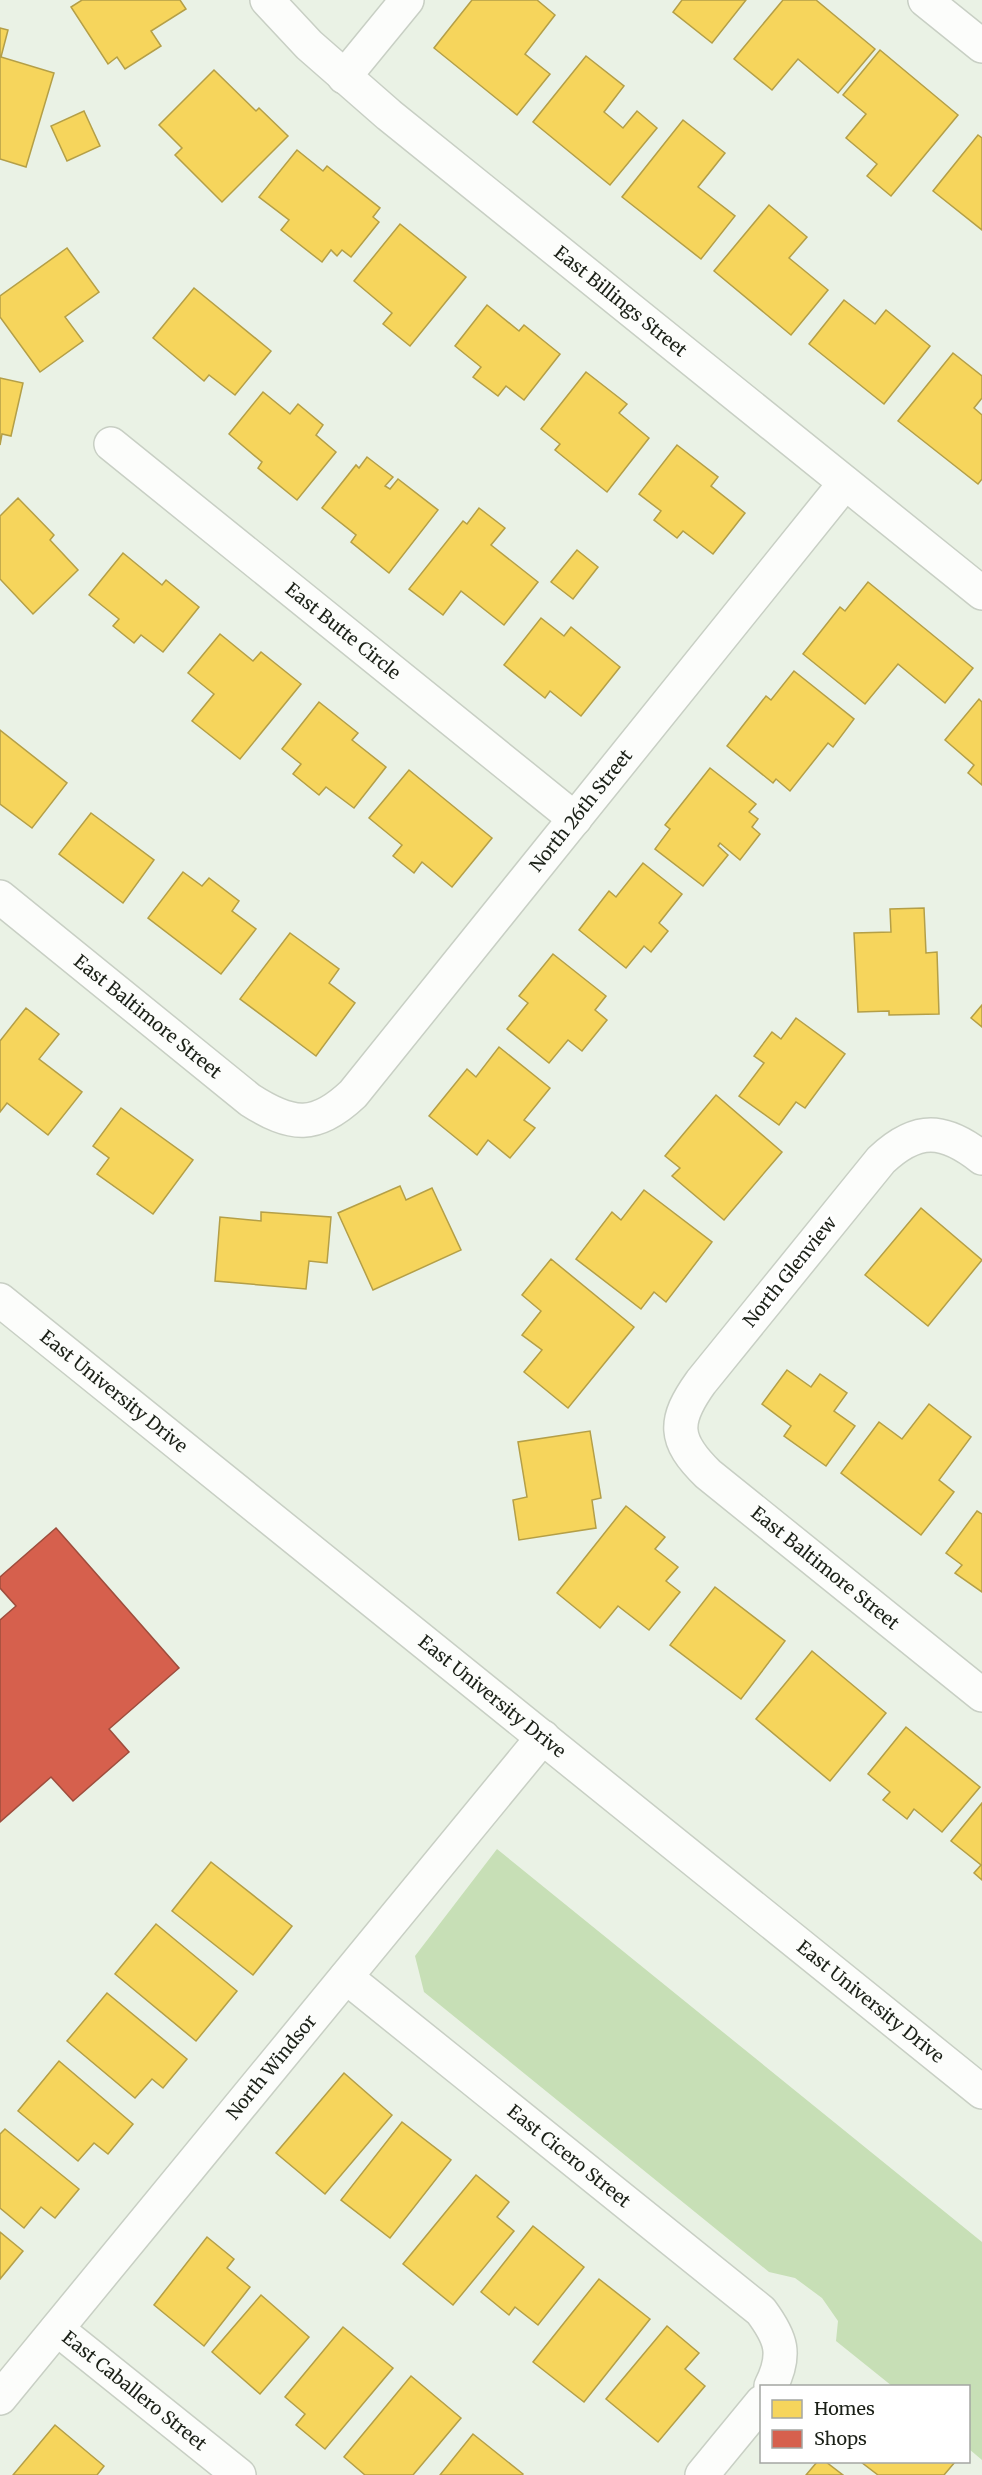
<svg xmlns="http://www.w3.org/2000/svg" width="982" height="2475" font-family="Merriweather,serif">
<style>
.green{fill:#c7dfb6}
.homes{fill:#f6d55c;stroke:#b49f47;stroke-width:1.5}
.shops{fill:#d6604d;stroke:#9e4d3d;stroke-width:1.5}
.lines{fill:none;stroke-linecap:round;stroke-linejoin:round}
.minor-casing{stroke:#c8cfc4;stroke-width:36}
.major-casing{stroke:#c8cfc4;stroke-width:36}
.minor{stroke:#fcfdfb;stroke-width:33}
.major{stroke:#fcfdfb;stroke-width:33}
.labels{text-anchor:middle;stroke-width:6;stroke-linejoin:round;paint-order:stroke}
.street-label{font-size:18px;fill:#1b2017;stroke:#fff}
</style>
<rect width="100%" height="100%" fill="#eaf2e5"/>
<polygon class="green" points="497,1849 982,2242 982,2460 969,2449 968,2386 892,2386 836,2341 838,2321 822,2298 795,2278 769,2272 424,1992 415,1956"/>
<g class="homes">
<polygon points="82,0 180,0 186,9 151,31 161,46 125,69 117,57 108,64 71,7"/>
<polygon points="472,0 537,0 555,15 525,54 550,74 517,115 434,48"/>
<polygon points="682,0 746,0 712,43 673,12"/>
<polygon points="783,0 816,0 875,49 838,93 798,59 772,90 734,59"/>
<polygon points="0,28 8,30 1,57 54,73 26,167 0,159"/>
<polygon points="880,50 958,115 891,196 867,176 877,164 846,138 866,114 843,95"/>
<polygon points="586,56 624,86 604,112 623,128 637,111 657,128 610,185 533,122"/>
<polygon points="214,70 256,111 259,108 288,136 222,202 175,155 182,148 159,125"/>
<polygon points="84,111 100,146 67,161 51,126"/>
<polygon points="683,120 725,153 698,187 735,216 701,259 622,197"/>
<polygon points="978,135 982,138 982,230 933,191"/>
<polygon points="297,150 323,171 327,166 380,208 373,217 379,222 351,257 342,250 337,256 331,250 322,262 281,230 289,220 259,197"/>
<polygon points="769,205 807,237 789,258 828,290 791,335 714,271"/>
<polygon points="400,224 466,277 410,346 383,324 392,313 354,281"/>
<polygon points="67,248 99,292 65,317 83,341 40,372 0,317 0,296"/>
<polygon points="194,288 271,351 235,395 209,375 204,381 153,338"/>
<polygon points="844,300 875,324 886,310 930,346 884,404 809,344"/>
<polygon points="487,305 519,331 524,325 560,354 524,400 506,386 498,396 473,377 481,367 455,346"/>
<polygon points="953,353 982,376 982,398 974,408 982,415 982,479 978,484 898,421"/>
<polygon points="586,372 627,404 619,413 649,438 607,492 555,450 560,444 541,429"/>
<polygon points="0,378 23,383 11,436 2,434 0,445"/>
<polygon points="263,392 290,414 298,404 323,425 316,435 336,452 297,500 258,468 262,462 229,434"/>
<polygon points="677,445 718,477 711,486 745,513 713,554 683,531 677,538 654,520 661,511 639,494"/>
<polygon points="367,457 393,477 385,486 390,489 398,479 438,510 389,573 351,542 356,535 322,508 356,465 359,468"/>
<polygon points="18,498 54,535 50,540 78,570 33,614 0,579 0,516"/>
<polygon points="479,508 505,528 491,545 538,582 504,625 461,591 443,615 409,589 463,521 467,524"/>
<polygon points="577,550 598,567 573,599 551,582"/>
<polygon points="123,553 162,585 166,580 199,607 163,652 141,635 134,643 113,626 119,619 89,595"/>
<polygon points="868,582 973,668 945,703 898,664 865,704 803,654 840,607 845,611"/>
<polygon points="541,618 564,636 571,627 620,667 581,716 550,691 545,698 504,665"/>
<polygon points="220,634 253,661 261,652 301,684 240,759 192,721 214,694 188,673"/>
<polygon points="794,671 854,719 833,747 828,743 790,791 776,779 773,783 727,746 766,696 771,700"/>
<polygon points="979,699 982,702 982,785 968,773 974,765 945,740"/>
<polygon points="319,702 358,733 352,740 386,767 354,808 326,787 319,795 293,774 301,764 282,749"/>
<polygon points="0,730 67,783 32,828 0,804"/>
<polygon points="710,768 756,804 749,812 758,819 752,827 760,834 740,860 720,843 718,846 728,855 703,886 655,849 670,829 665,825"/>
<polygon points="409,770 492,838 452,887 422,862 414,873 393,856 402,845 369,818"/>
<polygon points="91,813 154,860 123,903 59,854"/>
<polygon points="643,863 682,894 659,923 668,931 651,952 644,946 626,968 579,930 609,891 616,897"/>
<polygon points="183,872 202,886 209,878 239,901 232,911 256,929 221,974 148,918"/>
<polygon points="924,908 926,953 937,952 939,1014 889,1015 889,1011 858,1012 854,933 891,932 890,909"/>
<polygon points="290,933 339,969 329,983 355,1003 316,1056 240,999"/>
<polygon points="553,954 606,996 595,1010 607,1020 582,1051 568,1040 549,1063 507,1029 528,1003 519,996"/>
<polygon points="982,1005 982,1027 971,1018"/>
<polygon points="26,1008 59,1034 39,1059 82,1092 48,1135 7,1103 0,1112 0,1041"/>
<polygon points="796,1018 845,1054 805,1108 796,1102 779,1125 739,1096 764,1063 754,1056 772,1032 781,1039"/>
<polygon points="499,1047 550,1088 524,1120 535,1128 510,1158 488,1140 477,1155 429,1116 467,1069 476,1077"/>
<polygon points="716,1095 782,1152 724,1220 672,1176 680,1168 665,1156"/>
<polygon points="121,1108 193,1160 153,1214 97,1174 109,1158 93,1146"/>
<polygon points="400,1186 406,1200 432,1188 461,1250 373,1290 338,1213"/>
<polygon points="644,1190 712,1242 666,1302 654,1292 641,1309 576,1259 612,1212 621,1220"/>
<polygon points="921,1208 982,1260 928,1326 865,1275"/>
<polygon points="261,1212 331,1217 327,1263 309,1261 306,1289 215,1281 220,1217 261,1221"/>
<polygon points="551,1259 634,1327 568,1408 524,1372 542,1350 522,1335 541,1311 522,1295"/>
<polygon points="787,1370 811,1387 820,1374 847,1393 834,1411 855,1426 826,1466 784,1436 791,1426 762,1404"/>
<polygon points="929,1404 971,1437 939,1480 954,1492 921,1535 841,1473 879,1422 902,1439"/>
<polygon points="590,1431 601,1498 592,1500 596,1528 519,1540 513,1500 527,1497 518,1442"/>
<polygon points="626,1506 665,1537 655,1549 678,1567 666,1581 680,1592 649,1630 618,1606 600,1628 557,1593"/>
<polygon points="977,1511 982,1514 982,1592 955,1573 962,1565 946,1553"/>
<polygon points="715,1587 785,1641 741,1699 670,1645"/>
<polygon points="812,1651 886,1713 830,1781 756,1719"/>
<polygon points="906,1727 980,1787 942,1832 914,1809 907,1819 883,1800 890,1792 868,1774"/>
<polygon points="982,1803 982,1880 974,1873 981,1865 951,1841"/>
<polygon points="211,1862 292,1926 253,1975 172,1911"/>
<polygon points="156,1924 237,1991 196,2041 115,1974"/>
<polygon points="107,1993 187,2059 163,2088 152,2079 135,2098 67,2041"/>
<polygon points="59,2061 133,2124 108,2154 94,2143 78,2161 18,2111"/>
<polygon points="344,2073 392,2115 325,2194 276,2153"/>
<polygon points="402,2122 451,2160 390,2238 341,2200"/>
<polygon points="5,2129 79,2189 55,2218 41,2207 24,2228 0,2208 0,2134"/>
<polygon points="476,2175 509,2202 497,2217 514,2231 453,2305 403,2264"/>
<polygon points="533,2226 584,2267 538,2325 515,2307 509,2315 481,2292"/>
<polygon points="0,2232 23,2251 0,2279"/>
<polygon points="207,2237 234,2259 227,2268 250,2287 204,2346 154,2305"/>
<polygon points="599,2279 650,2319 584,2402 533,2362"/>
<polygon points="261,2295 309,2337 260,2394 212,2352"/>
<polygon points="667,2326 699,2353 685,2369 705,2386 658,2442 606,2399"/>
<polygon points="343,2327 393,2368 325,2449 296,2425 305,2414 285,2397"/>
<polygon points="411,2376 461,2418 413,2475 365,2475 344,2457"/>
<polygon points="55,2425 104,2466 97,2475 13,2475"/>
<polygon points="473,2434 523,2474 522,2475 440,2475"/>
<polygon points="817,2462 826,2462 843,2475 806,2475"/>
<polygon points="861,2462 955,2462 944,2475 878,2475"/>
</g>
<polygon class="shops" points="56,1528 179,1668 109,1729 129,1752 73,1801 51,1777 0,1822 0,1620 16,1606 0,1588 0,1577"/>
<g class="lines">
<defs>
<g id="minor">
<path id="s1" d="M 267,0 L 309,45 L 389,115 L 982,593"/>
<polyline points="925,0 982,46"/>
<polyline points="344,77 407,0"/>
<path id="s2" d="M 111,444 L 575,819"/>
<path id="s3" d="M 0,897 L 250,1100 C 292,1127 316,1129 353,1094 L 845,483"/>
<path id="s4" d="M 982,1158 C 944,1128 917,1126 881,1160 L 701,1382 C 673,1421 673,1440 708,1474 L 982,1695"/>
<path id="s5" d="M 346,1977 L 761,2311 C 781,2338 787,2354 771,2386"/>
<path id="s6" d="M 57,2329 L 239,2475"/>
<path id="s7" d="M 0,2398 L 543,1737"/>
<polyline points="702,2475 762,2402"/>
</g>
<g id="major">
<path id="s8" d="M 0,1300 L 982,2092"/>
</g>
</defs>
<use href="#minor" class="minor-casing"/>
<use href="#major" class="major-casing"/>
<use href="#minor" class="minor"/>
<use href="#major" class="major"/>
</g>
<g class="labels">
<g class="street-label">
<text dy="6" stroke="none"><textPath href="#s1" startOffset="465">East Billings Street</textPath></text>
<text dy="6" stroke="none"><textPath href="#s2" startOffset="298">East Butte Circle</textPath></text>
<text dy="6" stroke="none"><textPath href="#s3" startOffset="801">North 26th Street</textPath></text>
<text dy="6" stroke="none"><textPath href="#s3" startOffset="190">East Baltimore Street</textPath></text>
<text transform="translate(790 1272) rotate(-51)" y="6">North Glenview</text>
<text dy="6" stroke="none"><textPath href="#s8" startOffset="146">East University Drive</textPath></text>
<text dy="6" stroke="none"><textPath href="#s4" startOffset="656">East Baltimore Street</textPath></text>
<text dy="6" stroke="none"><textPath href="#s8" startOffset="632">East University Drive</textPath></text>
<text dy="6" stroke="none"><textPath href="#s8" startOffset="1118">East University Drive</textPath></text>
<text dy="6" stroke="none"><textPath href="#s7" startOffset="428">North Windsor</textPath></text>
<text dy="6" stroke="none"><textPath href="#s5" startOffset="286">East Cicero Street</textPath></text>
<text dy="6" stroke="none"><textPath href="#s6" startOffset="99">East Caballero Street</textPath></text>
</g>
</g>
<rect x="760" y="2385" width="210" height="78" fill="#ffffff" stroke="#a4a6a2" stroke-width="1.5"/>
<rect x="772" y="2400" width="30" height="18" fill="#f6d55c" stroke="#a4a6a2" stroke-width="1.5"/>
<text x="814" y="2415" font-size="18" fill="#1b2017">Homes</text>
<rect x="772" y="2430" width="30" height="18" fill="#d6604d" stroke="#a4a6a2" stroke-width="1.5"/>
<text x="814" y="2445" font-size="18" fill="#1b2017">Shops</text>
</svg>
